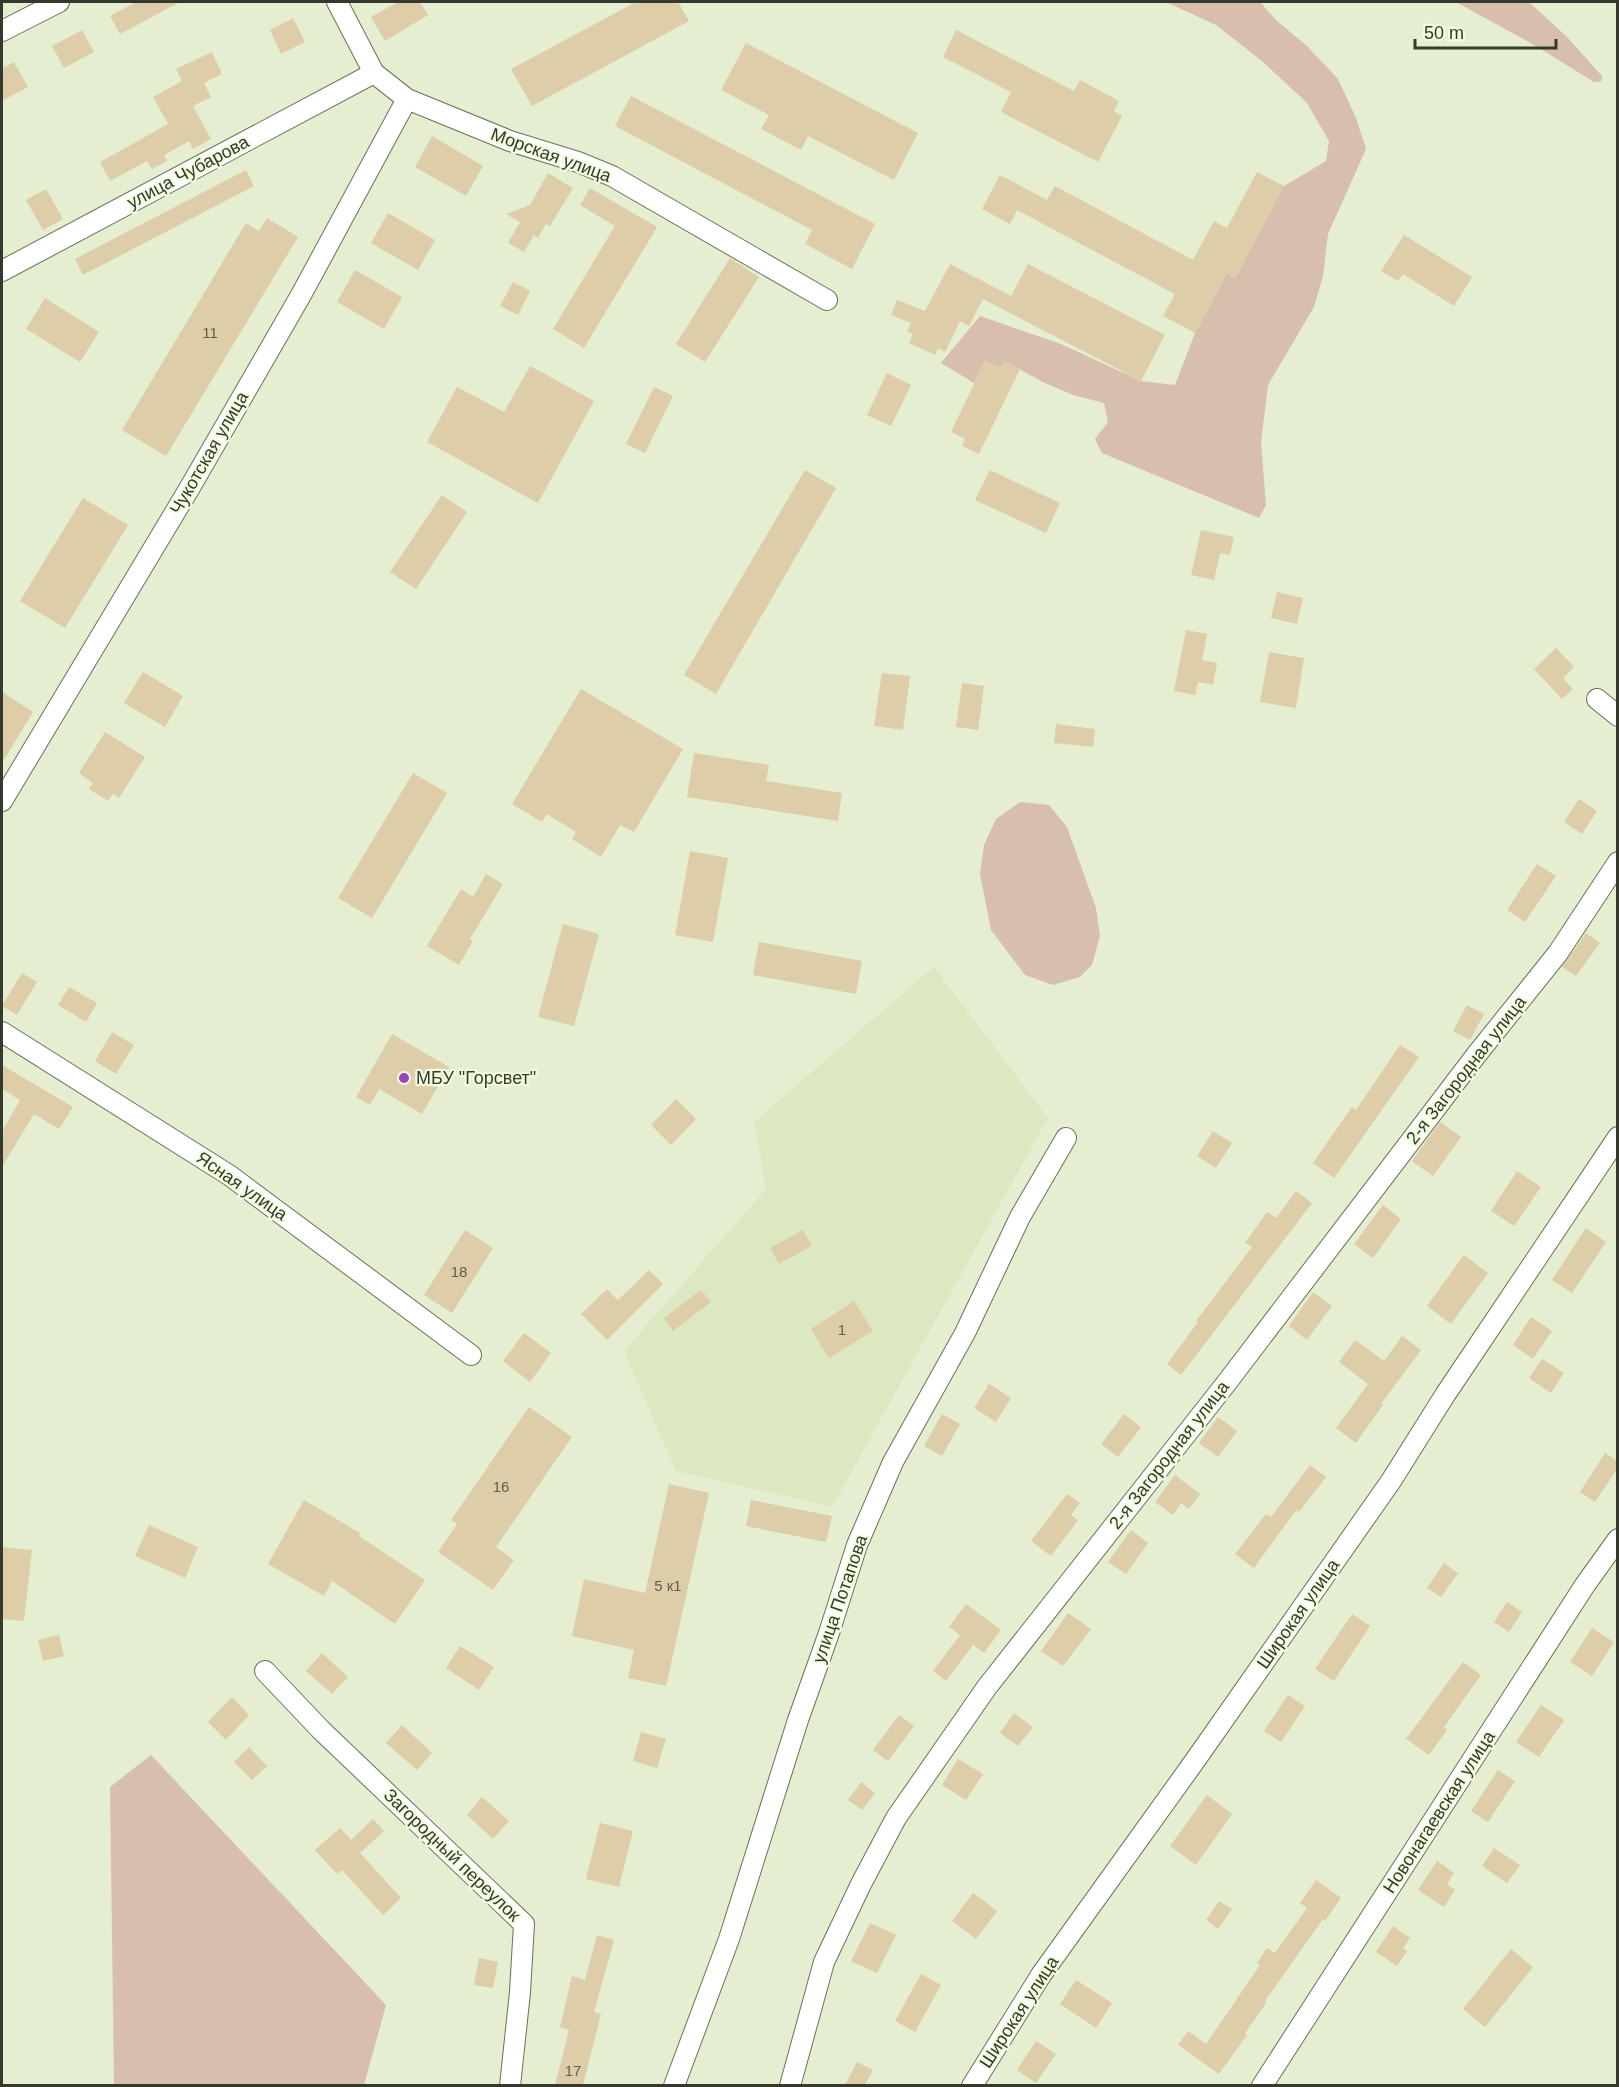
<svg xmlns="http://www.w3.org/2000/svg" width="1619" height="2087" font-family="Arial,sans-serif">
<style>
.built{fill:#dce8c2}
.green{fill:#d8bead}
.building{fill:#ddcda8}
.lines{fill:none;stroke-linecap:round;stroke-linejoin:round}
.minor-casing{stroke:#6a7258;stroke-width:22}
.minor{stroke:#fff;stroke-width:20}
.poi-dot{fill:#9546b6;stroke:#f2fcde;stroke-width:2}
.labels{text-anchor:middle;stroke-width:4.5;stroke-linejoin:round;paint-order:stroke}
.number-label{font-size:15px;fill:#605f4c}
.street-label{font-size:18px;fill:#363a2e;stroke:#f2fcde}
.poi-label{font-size:18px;fill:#363a2e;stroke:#f2fcde;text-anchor:start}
</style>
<rect width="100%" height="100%" fill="#e5eed0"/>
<polygon class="built" points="934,967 1048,1118 832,1507 676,1471 624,1351 766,1189 754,1122"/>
<g class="green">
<polygon points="1166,2 1260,2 1277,21 1307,46 1338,79 1356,118 1366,149 1328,234 1323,276 1314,307 1268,385 1261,442 1266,505 1259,518 1102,453 1095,439 1108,422 1104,403 1073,395 1043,382 1004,361 1000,368 985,361 974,383 941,363 980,316 1061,344 1141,381 1175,385 1195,333 1227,273 1235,278 1284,186 1326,161 1329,141 1307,103 1262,61 1216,25"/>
<polygon points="1456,2 1529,2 1567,37 1602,76 1601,82 1594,82 1536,46"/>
<polygon points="1020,802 1049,805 1067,827 1096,908 1100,936 1092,965 1080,977 1053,985 1025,975 991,930 980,874 984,845 996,819"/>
<polygon points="151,1755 386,2005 364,2085 114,2085 110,1787"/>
</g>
<g class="building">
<polygon points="136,2 180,2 120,34 110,16"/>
<polygon points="398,2 420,2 428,15 385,41 371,17"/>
<polygon points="636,2 678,2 689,21 532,106 511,69"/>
<polygon points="293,18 305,42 281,54 270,30"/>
<polygon points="82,30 94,52 64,68 52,46"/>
<polygon points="956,30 1074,91 1080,80 1119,101 1114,111 1122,116 1098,162 1001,112 1011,92 943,57"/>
<polygon points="746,43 918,133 894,180 808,136 801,150 761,129 769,115 721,90"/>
<polygon points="212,52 222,74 204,83 211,97 193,106 211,139 193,149 189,141 164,155 167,161 152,169 147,161 110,181 100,162 168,124 153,97 182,81 176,69"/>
<polygon points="14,62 28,87 2,101 2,69"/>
<polygon points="631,96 875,224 852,269 805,244 812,230 615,126"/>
<polygon points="432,136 483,166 466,196 415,167"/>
<polygon points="246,170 254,186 83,275 75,259"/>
<polygon points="1257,172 1284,186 1235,278 1227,273 1195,333 1163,316 1175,294 1017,210 1010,224 982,209 1000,175 1047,200 1055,186 1193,260 1214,221 1227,228"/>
<polygon points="548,173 573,188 550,226 546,224 538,238 534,235 524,252 508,243 520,222 506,214 530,205"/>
<polygon points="590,188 657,227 584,348 553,329 615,226 580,205"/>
<polygon points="46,189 63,219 43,230 26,200"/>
<polygon points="388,213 435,240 418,270 371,243"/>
<polygon points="267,218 298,237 166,456 122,430 246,223 259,231"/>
<polygon points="1404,235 1472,277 1454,306 1403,274 1398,281 1381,271"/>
<polygon points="730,258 759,277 705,362 676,344"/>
<polygon points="950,264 1011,296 1028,264 1165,335 1141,381 983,299 969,326 960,321 945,352 938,348 935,355 909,343 913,334 907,331 911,323 891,315 897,300 925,311"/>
<polygon points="355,270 402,297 384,329 337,302"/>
<polygon points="513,282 530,291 518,315 500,306"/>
<polygon points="45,298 99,332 80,362 26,329"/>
<polygon points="985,361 1000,368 1004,361 1020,369 979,454 962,446 965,439 951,432"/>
<polygon points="530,366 594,401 538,503 427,442 457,387 504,412"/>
<polygon points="887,373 911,385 891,426 867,415"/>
<polygon points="654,387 673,396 645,453 626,444"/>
<polygon points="805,470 836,488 716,694 684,675"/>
<polygon points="990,470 1060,503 1046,533 975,500"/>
<polygon points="442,495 467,512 416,589 390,572"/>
<polygon points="83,498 128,525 65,628 20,601"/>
<polygon points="1201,530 1234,537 1230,555 1220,553 1214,580 1191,575"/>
<polygon points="1277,592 1303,598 1297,624 1271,618"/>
<polygon points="1186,630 1207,634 1202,660 1217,663 1213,685 1198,682 1195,695 1174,691"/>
<polygon points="1556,648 1574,667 1563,678 1573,689 1562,699 1534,669"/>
<polygon points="1269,652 1304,658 1296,708 1260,702"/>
<polygon points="143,672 183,696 165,727 124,703"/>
<polygon points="882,673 910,676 903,730 874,726"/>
<polygon points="962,683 984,686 978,730 956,727"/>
<polygon points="581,689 683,749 634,832 620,825 601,857 572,839 576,832 547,814 542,822 512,804"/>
<polygon points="2,692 33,712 2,763"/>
<polygon points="1056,724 1095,729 1093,747 1054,743"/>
<polygon points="105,732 145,757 119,798 113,794 108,801 89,789 93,783 79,773"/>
<polygon points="694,753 769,765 766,781 842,793 838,821 687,797"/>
<polygon points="413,773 447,793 372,918 338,898"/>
<polygon points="1579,799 1597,811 1582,834 1564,822"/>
<polygon points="690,851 728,858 713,942 675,935"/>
<polygon points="1537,864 1556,876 1525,922 1507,910"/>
<polygon points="486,874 503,884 470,939 473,941 459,965 427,946 461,889 473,897"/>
<polygon points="563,924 599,934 574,1026 538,1017"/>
<polygon points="1586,933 1600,943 1576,976 1562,967"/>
<polygon points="759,942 862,961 856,994 753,975"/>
<polygon points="22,973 37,982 17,1015 2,1006"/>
<polygon points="69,987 97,1003 86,1022 58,1005"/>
<polygon points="1467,1005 1484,1014 1470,1040 1453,1031"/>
<polygon points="112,1032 134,1045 116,1074 95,1061"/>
<polygon points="392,1034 449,1067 422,1114 379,1089 370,1105 356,1097"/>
<polygon points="1400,1045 1419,1057 1334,1178 1313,1163 1352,1107 1356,1110"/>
<polygon points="2,1065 73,1107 59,1129 34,1114 2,1167 2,1132 20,1100 2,1089"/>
<polygon points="676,1099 696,1119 671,1145 651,1125"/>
<polygon points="1440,1122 1461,1137 1433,1176 1412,1161"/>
<polygon points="1213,1131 1232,1143 1216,1168 1197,1156"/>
<polygon points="1517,1171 1541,1187 1514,1226 1491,1211"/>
<polygon points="1296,1191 1312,1203 1181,1375 1167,1364 1198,1322 1196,1321 1252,1247 1245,1243 1267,1212 1276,1218"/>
<polygon points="1383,1205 1401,1219 1373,1258 1354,1244"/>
<polygon points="1586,1228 1606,1242 1572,1293 1552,1280"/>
<polygon points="465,1230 493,1248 452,1313 424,1295"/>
<polygon points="803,1230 812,1246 779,1264 770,1248"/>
<polygon points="1464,1255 1488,1273 1451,1324 1427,1306"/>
<polygon points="649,1270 663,1284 607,1340 581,1314 607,1289 618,1300"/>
<polygon points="701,1290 711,1302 673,1331 664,1318"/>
<polygon points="1313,1292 1332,1306 1307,1340 1289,1326"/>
<polygon points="854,1301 873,1331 829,1358 811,1329"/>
<polygon points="1531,1317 1552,1331 1533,1359 1513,1345"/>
<polygon points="524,1333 551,1353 530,1382 503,1361"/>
<polygon points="1402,1336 1421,1350 1381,1404 1383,1405 1356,1443 1336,1428 1368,1384 1339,1362 1355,1340 1384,1361"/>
<polygon points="1542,1359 1564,1373 1551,1393 1529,1378"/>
<polygon points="989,1384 1011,1398 996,1422 974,1408"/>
<polygon points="529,1407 572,1437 496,1547 514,1560 493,1590 438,1552 457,1524 451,1520"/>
<polygon points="942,1414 960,1424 942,1456 924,1446"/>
<polygon points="1124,1414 1141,1427 1118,1457 1101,1444"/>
<polygon points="1218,1417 1237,1431 1218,1457 1199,1443"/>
<polygon points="1605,1453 1617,1461 1617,1469 1595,1502 1580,1492"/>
<polygon points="1310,1465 1326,1477 1299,1512 1296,1510 1254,1568 1235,1554 1266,1514 1271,1517"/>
<polygon points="1175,1475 1200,1494 1189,1509 1181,1503 1173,1515 1155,1502"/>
<polygon points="669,1484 709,1493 666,1686 628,1678 634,1650 572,1636 584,1579 645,1593"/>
<polygon points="1067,1494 1080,1503 1071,1515 1078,1520 1051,1556 1031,1541"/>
<polygon points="304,1500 360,1533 359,1536 425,1580 395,1624 332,1581 324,1596 268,1564"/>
<polygon points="751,1500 832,1516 826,1542 746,1526"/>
<polygon points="149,1525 198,1547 185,1578 135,1556"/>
<polygon points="1131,1530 1148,1543 1126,1574 1108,1562"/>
<polygon points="2,1547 32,1550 24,1621 2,1619"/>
<polygon points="1444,1563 1458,1573 1441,1597 1427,1588"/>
<polygon points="1507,1602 1522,1612 1509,1632 1494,1622"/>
<polygon points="966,1604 1001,1630 984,1653 973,1645 946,1681 933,1671 960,1635 949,1627"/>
<polygon points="1068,1613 1091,1629 1063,1666 1041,1651"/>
<polygon points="1352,1614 1370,1626 1334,1681 1315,1669"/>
<polygon points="1592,1628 1614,1642 1592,1676 1570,1662"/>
<polygon points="59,1635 64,1656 43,1661 38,1640"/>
<polygon points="460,1646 494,1667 479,1690 446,1668"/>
<polygon points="322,1653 348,1677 332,1694 306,1671"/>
<polygon points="1463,1662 1481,1675 1444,1727 1447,1730 1429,1755 1406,1739"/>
<polygon points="1288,1695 1305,1706 1281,1742 1264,1731"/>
<polygon points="232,1697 249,1715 226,1740 208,1722"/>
<polygon points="1541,1705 1564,1720 1539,1757 1516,1742"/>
<polygon points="1014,1713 1033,1727 1018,1746 1000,1733"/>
<polygon points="899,1715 914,1726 888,1761 873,1750"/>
<polygon points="402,1725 432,1753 417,1770 386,1743"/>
<polygon points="641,1732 666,1739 657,1768 633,1761"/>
<polygon points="249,1747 267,1766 252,1780 234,1762"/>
<polygon points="958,1759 983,1774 966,1800 942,1785"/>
<polygon points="1498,1770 1515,1781 1488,1822 1471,1811"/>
<polygon points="861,1782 875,1793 862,1810 848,1800"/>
<polygon points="1207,1795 1232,1814 1196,1865 1170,1846"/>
<polygon points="482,1797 509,1821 493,1839 467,1815"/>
<polygon points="373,1819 384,1831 360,1853 401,1898 383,1915 342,1870 337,1874 315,1850 340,1828 351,1840"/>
<polygon points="600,1823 633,1831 619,1887 586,1879"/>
<polygon points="1494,1848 1520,1865 1507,1883 1482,1866"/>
<polygon points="1437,1861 1454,1873 1447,1884 1455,1890 1444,1907 1418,1890"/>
<polygon points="1316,1880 1341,1898 1325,1921 1323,1919 1265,2001 1267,2002 1245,2033 1247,2035 1219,2074 1178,2045 1188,2031 1206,2044 1260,1965 1257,1963 1267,1948 1275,1953 1307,1908 1300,1903"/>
<polygon points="973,1893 997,1911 976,1939 952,1921"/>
<polygon points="1219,1901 1232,1909 1218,1929 1206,1920"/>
<polygon points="870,1923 896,1935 877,1973 851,1961"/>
<polygon points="1393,1926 1410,1938 1403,1948 1407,1951 1397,1966 1376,1952"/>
<polygon points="597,1935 614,1940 594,2012 601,2014 583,2085 555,2085 569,2030 560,2027 572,1976 585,1980"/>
<polygon points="1511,1949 1533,1967 1485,2027 1463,2009"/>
<polygon points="479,1958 498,1962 493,1988 474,1985"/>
<polygon points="921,1974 941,1985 915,2032 895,2021"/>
<polygon points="1076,1980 1112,2003 1096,2028 1060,2004"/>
<polygon points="1036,2041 1056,2054 1036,2083 1017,2070"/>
<polygon points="857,2062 873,2070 865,2085 845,2085"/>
</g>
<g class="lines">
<defs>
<g id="minor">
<polyline points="337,2 374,73 407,99 510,141 578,162 612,176 827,300"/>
<polyline points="2,31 59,2"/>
<polyline points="2,271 374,73"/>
<polyline points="1597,699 1618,716"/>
<polyline points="2,801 189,489 301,295 407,99"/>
<polyline points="2,1032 229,1175 471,1355"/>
<polyline points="265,1671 321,1730 524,1924 520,1992 510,2086"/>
<polyline points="674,2086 729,1939 798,1720 829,1633 857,1545 893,1462 965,1333 1020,1217 1066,1138"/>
<polyline points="790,2086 824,1962 861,1884 896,1818 987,1687 1228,1381 1477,1054 1558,953 1618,862"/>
<polyline points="972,2086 1041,1975 1194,1762 1391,1481 1445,1395 1618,1137"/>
<polyline points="1262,2086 1585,1585 1618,1539"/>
</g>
</defs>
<use href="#minor" class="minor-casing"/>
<use href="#minor" class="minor"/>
</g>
<circle class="poi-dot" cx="404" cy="1078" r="6"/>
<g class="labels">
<g class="number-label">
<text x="210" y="338">11</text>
<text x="459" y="1277">18</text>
<text x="842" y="1335">1</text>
<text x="501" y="1492">16</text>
<text x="668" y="1591">5 к1</text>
<text x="573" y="2076">17</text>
</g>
<g class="street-label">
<text transform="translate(551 155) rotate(20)" y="6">Морская улица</text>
<text transform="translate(188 172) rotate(-28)" y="6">улица Чубарова</text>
<text transform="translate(209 453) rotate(-60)" y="6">Чукотская улица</text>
<text transform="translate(1466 1070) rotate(-52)" y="6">2-я Загородная улица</text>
<text transform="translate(242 1186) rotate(35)" y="6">Ясная улица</text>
<text transform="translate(1169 1455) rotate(-52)" y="6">2-я Загородная улица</text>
<text transform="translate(840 1599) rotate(-71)" y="6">улица Потапова</text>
<text transform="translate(1298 1614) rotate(-55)" y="6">Широкая улица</text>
<text transform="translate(1439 1812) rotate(-57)" y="6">Новонагаевская улица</text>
<text transform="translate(452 1855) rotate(44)" y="6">Загородный переулок</text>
<text transform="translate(1019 2012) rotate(-57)" y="6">Широкая улица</text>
</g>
<g class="poi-label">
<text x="416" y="1084">МБУ "Горсвет"</text>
</g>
</g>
<rect width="1619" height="2087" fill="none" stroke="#363a2e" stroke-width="6"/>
<path d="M1415 39v9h141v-9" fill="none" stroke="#363a2e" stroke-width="3"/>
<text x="1424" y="39" font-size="18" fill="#363a2e" stroke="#f2fcde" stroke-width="4.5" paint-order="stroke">50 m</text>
</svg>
